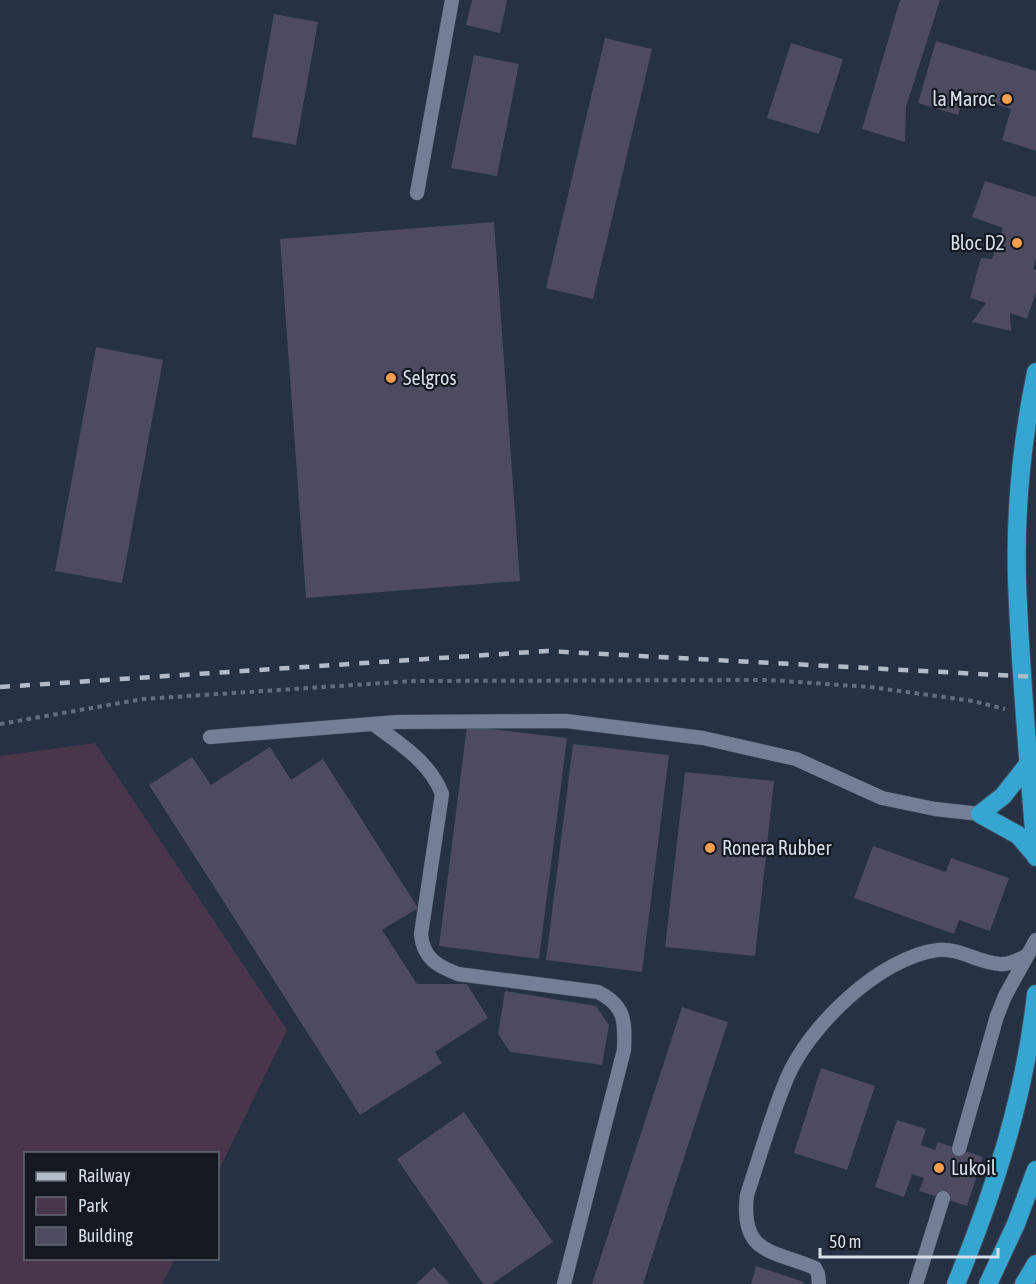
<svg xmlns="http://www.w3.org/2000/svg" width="1036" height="1284" font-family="'Asap Condensed',sans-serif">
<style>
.green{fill:#4a364b}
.building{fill:#4e4a60}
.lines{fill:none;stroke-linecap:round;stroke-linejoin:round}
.lane-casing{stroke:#434c5b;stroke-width:15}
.highway-casing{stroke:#434c5b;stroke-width:20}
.path{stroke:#636d7d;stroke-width:4;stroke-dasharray:4.5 4.5;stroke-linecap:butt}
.lane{stroke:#727f94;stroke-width:14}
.highway{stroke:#34a6d1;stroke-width:18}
.rail{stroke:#b2bac7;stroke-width:4.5;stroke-dasharray:10 10;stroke-linecap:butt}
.poi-dot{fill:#f99f4d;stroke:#141921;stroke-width:2}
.labels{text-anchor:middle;stroke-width:4.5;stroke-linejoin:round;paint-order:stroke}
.poi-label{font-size:20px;fill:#d8dfeb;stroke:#141921;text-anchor:start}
</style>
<rect width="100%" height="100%" fill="#263143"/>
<polygon class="green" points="95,743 287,1030 218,1172 218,1154 26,1154 26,1258 175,1259 162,1284 0,1284 0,756"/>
<g class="building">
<polygon points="472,0 507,0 500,33 466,25"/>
<polygon points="900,0 940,0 906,107 905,142 862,129"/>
<polygon points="274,14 318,22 296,145 252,137"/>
<polygon points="605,38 652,49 593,299 546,288"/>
<polygon points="936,41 1036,71 1036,151 1002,140 1011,109 965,94 958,115 918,103"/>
<polygon points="791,43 843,59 819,134 767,118"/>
<polygon points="474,55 519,64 497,176 451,168"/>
<polygon points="985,181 1036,197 1036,259 1033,269 1036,270 1036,292 1027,319 1010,313 1011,331 972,322 986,303 970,298 981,258 992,259 1003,228 972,217"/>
<polygon points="494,222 520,581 306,598 280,239"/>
<polygon points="96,347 163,360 122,583 55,571"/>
<polygon points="467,726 567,738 539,959 439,946"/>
<polygon points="573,744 669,755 642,972 546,960"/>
<polygon points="270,747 291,780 323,759 418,908 382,930 417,984 467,984 488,1018 435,1052 442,1063 360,1115 149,785 192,757 211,785"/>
<polygon points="685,772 774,781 755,956 665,947"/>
<polygon points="873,846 946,872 951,858 1009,878 990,931 959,920 954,934 854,898"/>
<polygon points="505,991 596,1006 609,1025 602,1065 510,1052 498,1034"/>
<polygon points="682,1007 728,1022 643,1284 592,1284"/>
<polygon points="821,1068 875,1086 847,1170 794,1153"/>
<polygon points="464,1112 553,1242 492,1284 483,1284 397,1159"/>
<polygon points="897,1120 926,1129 921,1145 935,1150 938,1142 983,1157 967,1206 919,1191 924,1178 912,1174 904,1197 875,1187"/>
<polygon points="756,1266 804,1282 803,1284 751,1284"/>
<polygon points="434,1267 450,1284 416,1284"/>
</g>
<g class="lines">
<defs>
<g id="lane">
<polyline points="417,193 452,0"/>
<path d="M 373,724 C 399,743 430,762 442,794 L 421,934 C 423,958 437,966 458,974 L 598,992 C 626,1006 625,1022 624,1050 L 564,1284"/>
<polyline points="210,737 397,722 566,721 703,738 796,759 882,798 935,809 980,814"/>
<polyline points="959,1149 997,1016 1005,996 1036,940"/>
<path d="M 819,1284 L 818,1274 L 815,1268 C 773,1250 740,1255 747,1195 C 760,1156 771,1116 787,1078 C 809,1026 880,957 938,950 C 961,948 978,963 1000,964 C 1009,965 1018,960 1026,956"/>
<polyline points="916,1284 943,1198"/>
</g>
<g id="highway">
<path d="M 1036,372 C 1022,440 1015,511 1017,580 C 1020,672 1029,765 1036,857"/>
<polyline points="1029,763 1003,796 980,814 1018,835 1036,856"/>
<path d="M 956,1284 C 995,1190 1025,1095 1036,994"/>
<polyline points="988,1284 1016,1224 1036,1170"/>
<polyline points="1024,1284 1036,1264"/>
</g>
</defs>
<use href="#lane" class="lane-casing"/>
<use href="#highway" class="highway-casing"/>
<polyline class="path" points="0,724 143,699 414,681 769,680 870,687 973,701 1005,709"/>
<use href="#lane" class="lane"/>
<use href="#highway" class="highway"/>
<polyline class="rail" points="0,687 547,651 1036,677"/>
</g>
<g class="poi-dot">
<circle cx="1007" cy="99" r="6"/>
<circle cx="1017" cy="243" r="6"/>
<circle cx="391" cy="378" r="6"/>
<circle cx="710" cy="848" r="6"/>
<circle cx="939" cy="1168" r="6"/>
</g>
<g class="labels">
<g class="poi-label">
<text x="995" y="106" text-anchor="end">la Maroc</text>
<text x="1005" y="250" text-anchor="end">Bloc D2</text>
<text x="403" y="385">Selgros</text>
<text x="722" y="855">Ronera Rubber</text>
<text x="951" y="1175">Lukoil</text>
</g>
</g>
<rect x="24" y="1152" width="195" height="108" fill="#141921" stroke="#626872" stroke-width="1.5"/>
<rect x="36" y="1172" width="30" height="9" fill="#b2bac7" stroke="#626872" stroke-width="1.5"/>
<text x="78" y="1182" font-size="18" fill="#d8dfeb">Railway</text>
<rect x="36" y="1197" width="30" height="18" fill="#4a364b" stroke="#626872" stroke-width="1.5"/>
<text x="78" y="1212" font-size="18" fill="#d8dfeb">Park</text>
<rect x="36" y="1227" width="30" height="18" fill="#4e4a60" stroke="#626872" stroke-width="1.5"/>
<text x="78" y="1242" font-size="18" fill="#d8dfeb">Building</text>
<path d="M820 1248v9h178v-9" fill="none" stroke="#d8dfeb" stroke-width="3"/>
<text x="829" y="1248" font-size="18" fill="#d8dfeb" stroke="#141921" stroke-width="4.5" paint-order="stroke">50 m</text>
</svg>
